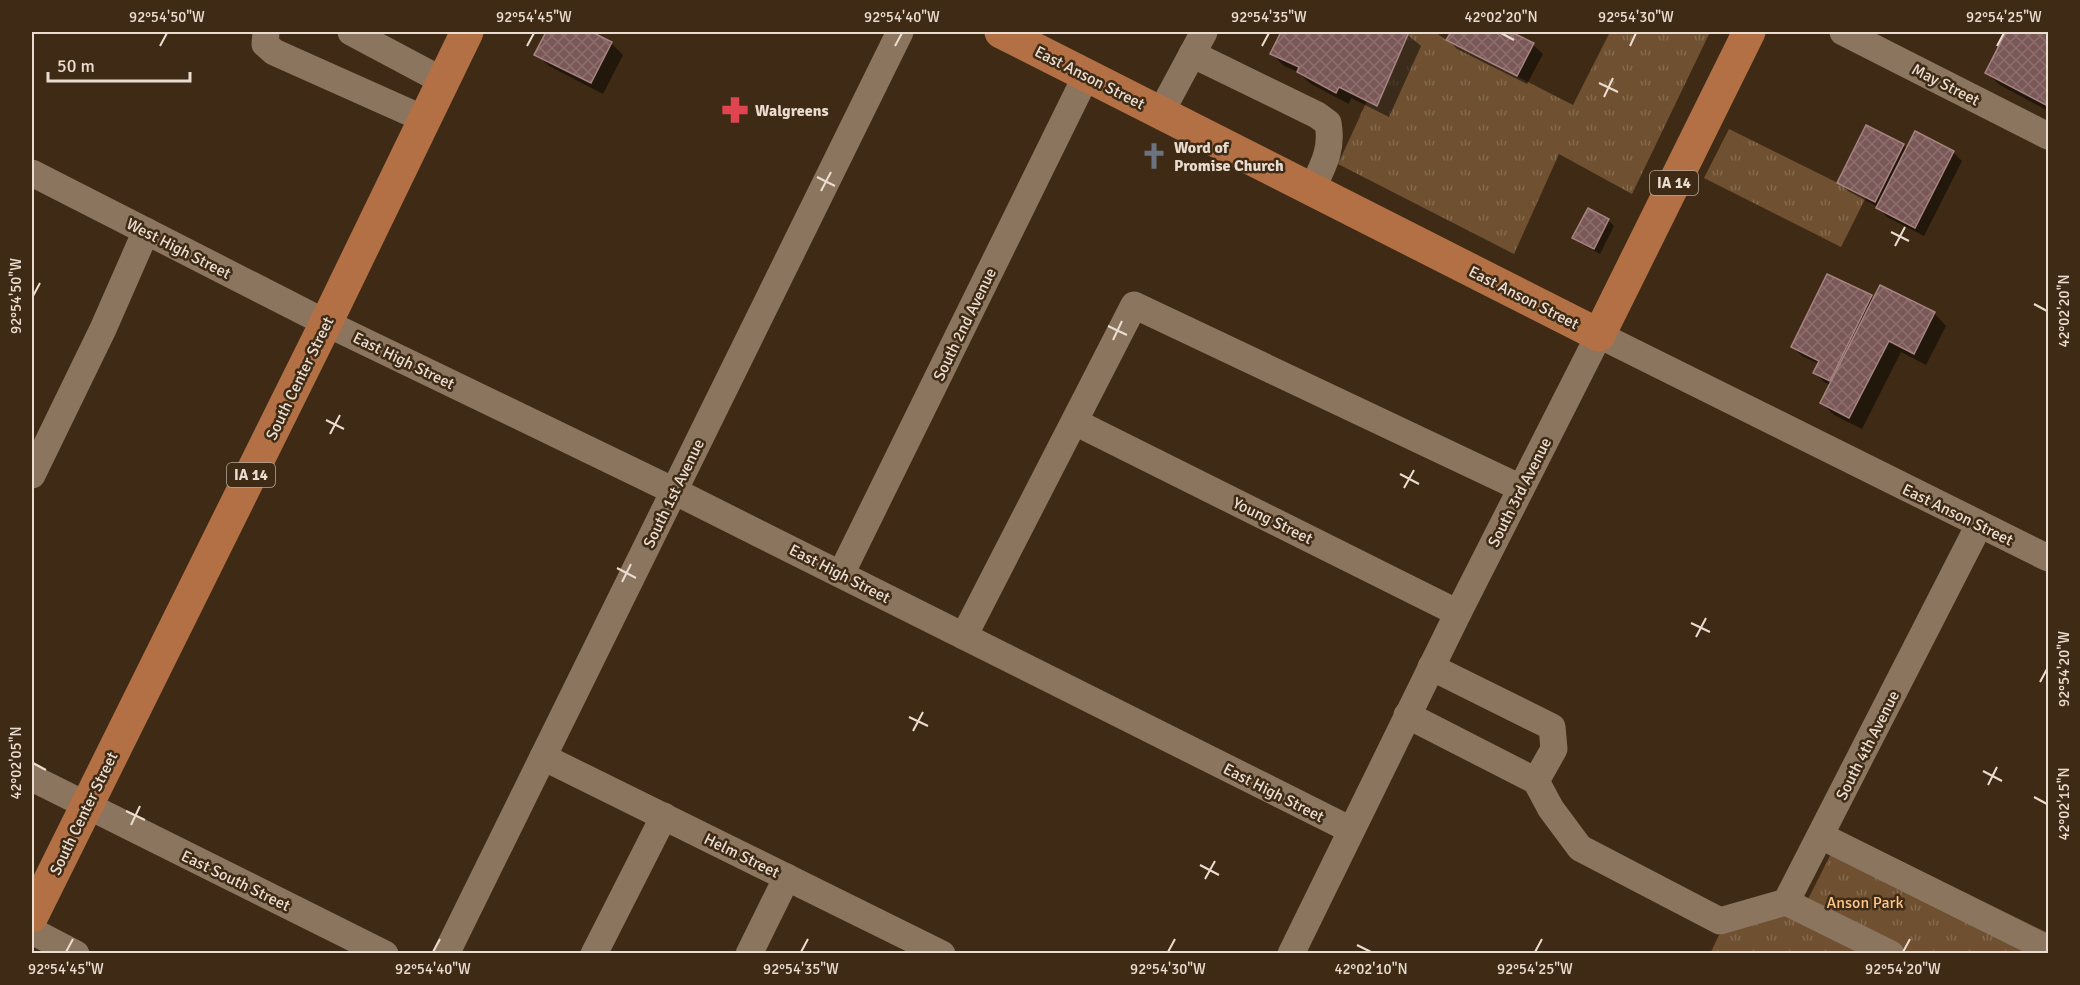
<svg xmlns="http://www.w3.org/2000/svg" width="2080" height="985" font-family="Signika,sans-serif">
<style>
.grass{fill:url(#grass-tufts)}
.shadow{fill:#0007}
.building{fill:url(#building-cross-hatch);stroke:#a78382;stroke-width:1.5}
.lines{fill:none;stroke-linecap:round;stroke-linejoin:round}
.minor{stroke:#8c755e;stroke-width:27}
.major{stroke:#b27044;stroke-width:33}
.ticks{fill:none;stroke:#eaddd0;stroke-width:2}
.labels{text-anchor:middle;stroke-width:5;stroke-linejoin:round;paint-order:stroke}
.shield{fill:#3f2b15;stroke:#b7a898;stroke-width:1.5}
.shield-label{font-size:15px;font-weight:bold;fill:#eaddd0}
.street-label{font-size:16px;fill:#eaddd0;stroke:#3f2b15}
.poi-label{font-size:16px;font-weight:bold;fill:#eaddd0;stroke:#3f2b15;text-anchor:start}
.park-label{font-size:16px;fill:#fec58a;stroke:#3f2b15}
.neatline{fill:none;stroke:#eaddd0;stroke-width:2}
.ticks-label{font-size:15px;text-anchor:middle;fill:#eaddd0}
</style>
<defs>
<pattern id="grass-tufts" width="24" height="20" patternUnits="userSpaceOnUse" patternTransform="scale(1.5)"><rect width="24" height="20" fill="#6f5131"/><path d="M3 7l-1-3M5 7V3M7 7l1-3M15 17l-1-3M17 17v-4M19 17l1-3" fill="none" stroke="#846a4e"/></pattern>
<pattern id="building-cross-hatch" width="8" height="8" patternUnits="userSpaceOnUse" patternTransform="scale(1.5)"><rect width="8" height="8" fill="#7a5857"/><path d="M0 0l8 8M0 8l8-8" fill="none" stroke="#8d706e"/></pattern>
</defs>
<rect width="100%" height="100%" fill="#3f2b15"/>
<g class="grass">
<polygon points="1408,32 1439,32 1438,34 1446,40 1573,105 1610,32 1710,32 1632,194 1559,154 1514,254 1338,164 1367,101 1377,105 1409,33"/>
<polygon points="1729,129 1866,197 1841,247 1704,178"/>
<polygon points="1842,832 2048,933 2048,953 1710,954 1719,935 1802,911"/>
</g>
<g class="shadow">
<polygon points="548,32 588,32 611,43 623,55 603,94 549,66 536,54"/>
<polygon points="1282,32 1404,32 1421,46 1389,117 1351,98 1349,104 1311,84 1298,72 1284,66 1272,54"/>
<polygon points="1452,32 1508,32 1533,45 1543,54 1527,84 1457,49 1448,39"/>
<polygon points="2008,32 2048,32 2048,111 2000,85 1987,73"/>
<polygon points="1903,145 1907,149 1953,152 1962,161 1924,236 1887,217 1878,207 1848,191 1838,182"/>
<polygon points="1608,220 1614,226 1600,254 1580,243 1574,237"/>
<polygon points="1871,297 1874,300 1934,313 1946,326 1926,365 1901,352 1862,429 1834,415 1822,403 1831,385 1824,382 1815,373 1819,364 1802,356 1793,347"/>
</g>
<g class="building">
<polygon points="546,32 592,32 612,42 591,83 534,55"/>
<polygon points="1281,32 1409,32 1377,106 1339,87 1336,93 1297,72 1299,67 1270,54"/>
<polygon points="1451,32 1511,32 1534,43 1517,76 1446,40"/>
<polygon points="2006,32 2048,32 2048,106 1985,73"/>
<polygon points="1866,125 1904,144 1875,202 1837,183"/>
<polygon points="1915,131 1954,151 1915,228 1876,208"/>
<polygon points="1588,208 1609,219 1594,249 1572,238"/>
<polygon points="1827,274 1872,295 1830,381 1813,373 1819,361 1791,347"/>
<polygon points="1880,285 1935,312 1914,354 1889,341 1849,418 1820,403"/>
</g>
<g class="lines">
<g class="minor">
<polyline points="266,32 265,44 274,52 424,119"/>
<polyline points="351,32 443,81"/>
<polyline points="1843,32 2048,136"/>
<path d="M 1192,54 L 1317,115 L 1328,123 C 1333,149 1323,166 1312,189"/>
<polyline points="1161,112 1204,32"/>
<polyline points="32,173 326,323 674,491 1351,830"/>
<polyline points="1087,428 1458,613"/>
<polyline points="32,475 103,329 146,231"/>
<polyline points="841,574 1087,74"/>
<polyline points="964,636 1134,305 1521,488"/>
<polyline points="1431,667 1552,727 1554,749 1536,781"/>
<polyline points="1407,715 1536,781 1551,809 1580,848 1720,921 1786,902 1979,525"/>
<polyline points="543,757 942,954"/>
<polyline points="32,778 385,954"/>
<polyline points="1821,836 2048,949"/>
<polyline points="1786,902 1891,954"/>
<polyline points="32,931 76,954"/>
<polyline points="446,954 900,32"/>
<polyline points="594,954 664,816"/>
<polyline points="749,954 787,877"/>
<polyline points="1291,954 1458,613 1599,335 2048,558"/>
</g>
<g class="major">
<polyline points="1001,32 1599,335 1749,32"/>
<polyline points="32,916 326,323 467,32"/>
</g>
</g>
<path class="ticks" d="M 1501,33 L 1514,40M 160,46 L 167,33M 527,46 L 534,33M 895,46 L 902,33M 1262,46 L 1269,33M 1630,46 L 1636,33M 1997,46 L 2004,33M 1599,83 L 1618,92M 1604,97 L 1613,78M 817,177 L 835,186M 821,191 L 831,172M 1891,232 L 1909,241M 1895,246 L 1905,227M 33,296 L 40,283M 2034,304 L 2047,311M 1108,326 L 1127,335M 1113,340 L 1122,321M 326,420 L 344,429M 330,434 L 340,415M 1400,474 L 1419,484M 1404,488 L 1414,470M 617,568 L 636,578M 622,582 L 631,564M 1691,623 L 1710,632M 1696,637 L 1706,618M 2040,682 L 2047,669M 909,717 L 928,726M 913,731 L 923,712M 33,763 L 46,770M 1983,771 L 2002,781M 1988,785 L 1997,767M 2034,797 L 2047,804M 126,811 L 145,820M 131,825 L 140,806M 1200,865 L 1219,875M 1205,879 L 1215,861M 1357,945 L 1371,952M 66,952 L 73,939M 433,952 L 440,939M 801,952 L 808,939M 1168,952 L 1175,939M 1535,952 L 1542,939M 1903,952 L 1910,939"/>
<defs>
<symbol id="pharmacy-bare" viewBox="-9 -9 18 18"><path d="M-2-6h4v4h4v4h-4v4h-4v-4h-4v-4h4Z" fill="#e0444e" stroke="#3f2b15" stroke-width="2.5" paint-order="stroke"/></symbol>
<symbol id="church-bare" viewBox="-9 -9 18 18"><path d="M-1.2-6h2.4v3.5h3.3v2.4h-3.3V6h-2.4V-.1h-3.3v-2.4h3.3Z" fill="#6b7280" stroke="#3f2b15" stroke-width="2.5" paint-order="stroke"/></symbol>
</defs>
<g fill-rule="evenodd">
<use href="#pharmacy-bare" x="716" y="91" width="38" height="38"/>
<use href="#church-bare" x="1135" y="137" width="38" height="38"/>
</g>
<g class="labels">
<g class="shield">
<rect x="1650" y="171" width="48" height="24" rx="4.5"/>
<rect x="227" y="463" width="48" height="24" rx="4.5"/>
</g>
<g class="shield-label">
<text x="1674" y="188">IA 14</text>
<text x="251" y="480">IA 14</text>
</g>
<g class="street-label">
<text transform="translate(1090 77) rotate(27)" y="6">East Anson Street</text>
<text transform="translate(1946 84) rotate(27)" y="6">May Street</text>
<text transform="translate(179 248) rotate(27)" y="6">West High Street</text>
<text transform="translate(1524 297) rotate(27)" y="6">East Anson Street</text>
<text transform="translate(964 324) rotate(-64)" y="6">South 2nd Avenue</text>
<text transform="translate(404 360) rotate(26)" y="6">East High Street</text>
<text transform="translate(299 378) rotate(-64)" y="6">South Center Street</text>
<text transform="translate(1519 492) rotate(-63)" y="6">South 3rd Avenue</text>
<text transform="translate(673 493) rotate(-64)" y="6">South 1st Avenue</text>
<text transform="translate(1958 514) rotate(26)" y="6">East Anson Street</text>
<text transform="translate(1273 520) rotate(26)" y="6">Young Street</text>
<text transform="translate(840 573) rotate(27)" y="6">East High Street</text>
<text transform="translate(1867 745) rotate(-63)" y="6">South 4th Avenue</text>
<text transform="translate(1274 792) rotate(27)" y="6">East High Street</text>
<text transform="translate(83 813) rotate(-64)" y="6">South Center Street</text>
<text transform="translate(742 855) rotate(26)" y="6">Helm Street</text>
<text transform="translate(236 880) rotate(26)" y="6">East South Street</text>
</g>
<g class="poi-label">
<text x="755" y="116">Walgreens</text>
<text x="1174" y="153">Word of<tspan x="1174" dy="18">Promise Church</tspan></text>
</g>
<g class="park-label">
<text x="1865" y="908">Anson Park</text>
</g>
</g>
<rect width="2080" height="985" fill="none" stroke="#3f2b15" stroke-width="66"/>
<path d="M48 72v9h142v-9" fill="none" stroke="#eaddd0" stroke-width="3"/>
<text x="57" y="72" font-size="18" fill="#eaddd0" stroke="#3f2b15" stroke-width="4.5" paint-order="stroke">50 m</text>
<rect x="33" y="33" width="2014" height="919" class="neatline"/>
<g class="ticks-label">
<text x="167" y="22">92°54'50"W</text>
<text x="534" y="22">92°54'45"W</text>
<text x="902" y="22">92°54'40"W</text>
<text x="1269" y="22">92°54'35"W</text>
<text x="1501" y="22">42°02'20"N</text>
<text x="1636" y="22">92°54'30"W</text>
<text x="2004" y="22">92°54'25"W</text>
<text transform="translate(16 296) rotate(-90)" y="5">92°54'50"W</text>
<text transform="translate(2064 311) rotate(-90)" y="5">42°02'20"N</text>
<text transform="translate(2064 669) rotate(-90)" y="5">92°54'20"W</text>
<text transform="translate(16 763) rotate(-90)" y="5">42°02'05"N</text>
<text transform="translate(2064 804) rotate(-90)" y="5">42°02'15"N</text>
<text x="66" y="974">92°54'45"W</text>
<text x="433" y="974">92°54'40"W</text>
<text x="801" y="974">92°54'35"W</text>
<text x="1168" y="974">92°54'30"W</text>
<text x="1371" y="974">42°02'10"N</text>
<text x="1535" y="974">92°54'25"W</text>
<text x="1903" y="974">92°54'20"W</text>
</g>
</svg>
